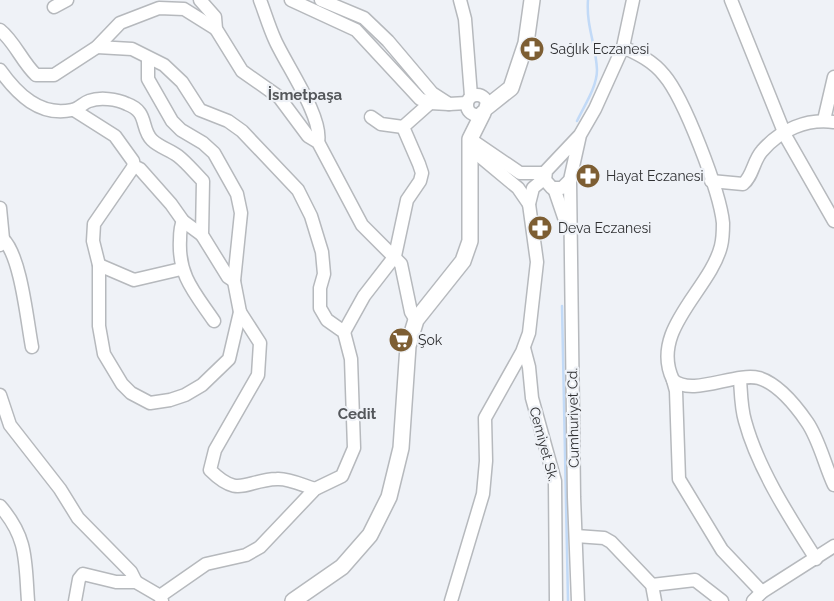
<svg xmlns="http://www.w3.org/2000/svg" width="834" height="601" font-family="Raleway,sans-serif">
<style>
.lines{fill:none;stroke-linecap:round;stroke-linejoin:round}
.stream{stroke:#c2daf7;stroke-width:2.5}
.minor-casing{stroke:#b6b9bd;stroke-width:15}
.major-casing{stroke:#b6b9bd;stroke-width:18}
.minor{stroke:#fff;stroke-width:12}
.major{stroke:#fff;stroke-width:15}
.labels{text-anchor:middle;stroke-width:4.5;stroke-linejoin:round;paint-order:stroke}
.poi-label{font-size:14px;fill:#303133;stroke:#eff2f7;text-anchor:start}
.street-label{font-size:14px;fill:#303133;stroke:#eff2f7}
.neighbourhood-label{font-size:15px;font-weight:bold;fill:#54575b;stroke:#eff2f7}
</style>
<rect width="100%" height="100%" fill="#eff2f7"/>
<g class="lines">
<g class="stream">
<path d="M 577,121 C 584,106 597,87 597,70 C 596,45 586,26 588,0"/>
<polyline points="562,306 568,601"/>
</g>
<defs>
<g id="minor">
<polyline points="200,0 215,17 216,29 242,71 279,97 308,136 318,142 362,225 401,264 411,312 416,320"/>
<path d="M 260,0 C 265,13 269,27 275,40 C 286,65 323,117 318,142"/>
<polyline points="291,0 356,30 420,99 430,103 449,104"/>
<polyline points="321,0 364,18 388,41 432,93 449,104 467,103"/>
<polyline points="460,0 465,19 471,96"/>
<polyline points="731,0 786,137 834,221"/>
<polyline points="54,7 67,0"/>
<path d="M 0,30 C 15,42 22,62 36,75 L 54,75 L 97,47 L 120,23 L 159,8 L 184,9 L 216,29"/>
<polyline points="97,47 132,49 164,65 182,82 200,110 228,121 242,131 298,190 311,216 322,252 324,274 320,288 320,308 327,320 344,332 351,359 354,448 342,476 315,489 260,547 246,555 206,564 160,596"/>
<path d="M 623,47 C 638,54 653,61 664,75 C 684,98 720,192 723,223 C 723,230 723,238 721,246 C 710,290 649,330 673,380 C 692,397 735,372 759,378 C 778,384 796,406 807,422 C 819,439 825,466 834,485"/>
<path d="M 0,70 C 17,94 40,117 72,110 C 79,109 83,103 89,101 C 100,97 117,99 127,104 C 149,112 140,128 152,140 C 159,147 170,150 178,156 C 187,163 195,173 203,181 L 202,235 L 228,277 L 234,281"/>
<circle cx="477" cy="105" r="10"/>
<polyline points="74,110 115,136 133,161 134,166 140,169 171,204 183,221 202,235"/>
<polyline points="371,117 381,124 403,127"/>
<polyline points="824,120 834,77"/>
<polyline points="580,135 570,180 562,188 552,188 545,180 546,171 580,135 595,109 623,47 633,0"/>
<polyline points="470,139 520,173 545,173"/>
<polyline points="471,149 518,188 529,204"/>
<polyline points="134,166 94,224 93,241 99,265 99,326 104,354 122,384 131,393 150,403 170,400 185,395 202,385 229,359 240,312 234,281 241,213 237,194 214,153 203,143 181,130 172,121 148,79 148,58"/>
<polyline points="570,180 574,497 578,601"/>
<path d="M 711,181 L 743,184 C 753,176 753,161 762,151 C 780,130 807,118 834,122"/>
<polyline points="554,188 567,226"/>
<polyline points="0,208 3,239 0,245"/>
<path d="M 183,221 C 180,227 180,233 180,240 C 178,276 195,293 214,321"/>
<path d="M 3,239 C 21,256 27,321 32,347"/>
<polyline points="99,265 134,280 181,269"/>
<path d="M 240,312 L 260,343 L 258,375 L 215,450 L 210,470 C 239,499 245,480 277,479 C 289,478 304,486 315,489"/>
<polyline points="344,332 364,296 395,256 407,200 420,181 422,173 419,164 403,127 430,103"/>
<polyline points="524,348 529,367 532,398 555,481 556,601"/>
<path d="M 740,379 C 741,393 741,408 745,421 C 758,469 790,518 816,559"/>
<polyline points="673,380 676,391 679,479 722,550 762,592"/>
<polyline points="0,395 10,425 60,489 78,518 131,572 136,582"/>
<path d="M 0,506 C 28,538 25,561 28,601"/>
<polyline points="576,536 604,538 611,542 652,585 655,601"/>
<polyline points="652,585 695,580 722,601"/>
<polyline points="75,601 79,579 83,574 116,582 136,582 160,596 162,601"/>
<polyline points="451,601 483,494 486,461 485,418 522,352 529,333 537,262 529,204 533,188 545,178"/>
<polyline points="753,601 762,592 834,546"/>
</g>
<g id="major">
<polyline points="487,107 511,88 526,43 532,0"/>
<polyline points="293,601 342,567 370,535 389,497 401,448 408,346 416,320 463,261 470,241 470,139 483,113"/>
</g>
</defs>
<use href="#minor" class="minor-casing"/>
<use href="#major" class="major-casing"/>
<use href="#minor" class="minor"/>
<use href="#major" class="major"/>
</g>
<defs>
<symbol id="pharmacy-disc" viewBox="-11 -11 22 22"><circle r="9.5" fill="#7d5e33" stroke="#eff2f7"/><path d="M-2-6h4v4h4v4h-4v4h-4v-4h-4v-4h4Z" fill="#fff"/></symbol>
<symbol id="supermarket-disc" viewBox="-11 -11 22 22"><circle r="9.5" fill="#7d5e33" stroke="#eff2f7"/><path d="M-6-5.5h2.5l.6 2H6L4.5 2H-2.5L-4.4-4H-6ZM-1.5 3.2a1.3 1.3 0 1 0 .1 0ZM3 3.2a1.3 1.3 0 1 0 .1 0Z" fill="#fff"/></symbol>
</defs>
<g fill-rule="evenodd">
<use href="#pharmacy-disc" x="518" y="35" width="28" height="28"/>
<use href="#pharmacy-disc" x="574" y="162" width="28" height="28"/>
<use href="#pharmacy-disc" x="526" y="214" width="28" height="28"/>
<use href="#supermarket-disc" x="387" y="326" width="28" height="28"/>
</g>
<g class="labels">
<g class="poi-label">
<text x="550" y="54">Sağlık Eczanesi</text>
<text x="606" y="181">Hayat Eczanesi</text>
<text x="558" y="233">Deva Eczanesi</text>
<text x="418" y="345">Şok</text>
</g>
<g class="street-label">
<text transform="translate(573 418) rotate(-91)" y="5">Cumhuriyet Cd.</text>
<text transform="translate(544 444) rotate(75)" y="5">Cemiyet Sk.</text>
</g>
<g class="neighbourhood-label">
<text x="305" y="100">İsmetpaşa</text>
<text x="357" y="419">Cedit</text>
</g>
</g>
</svg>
